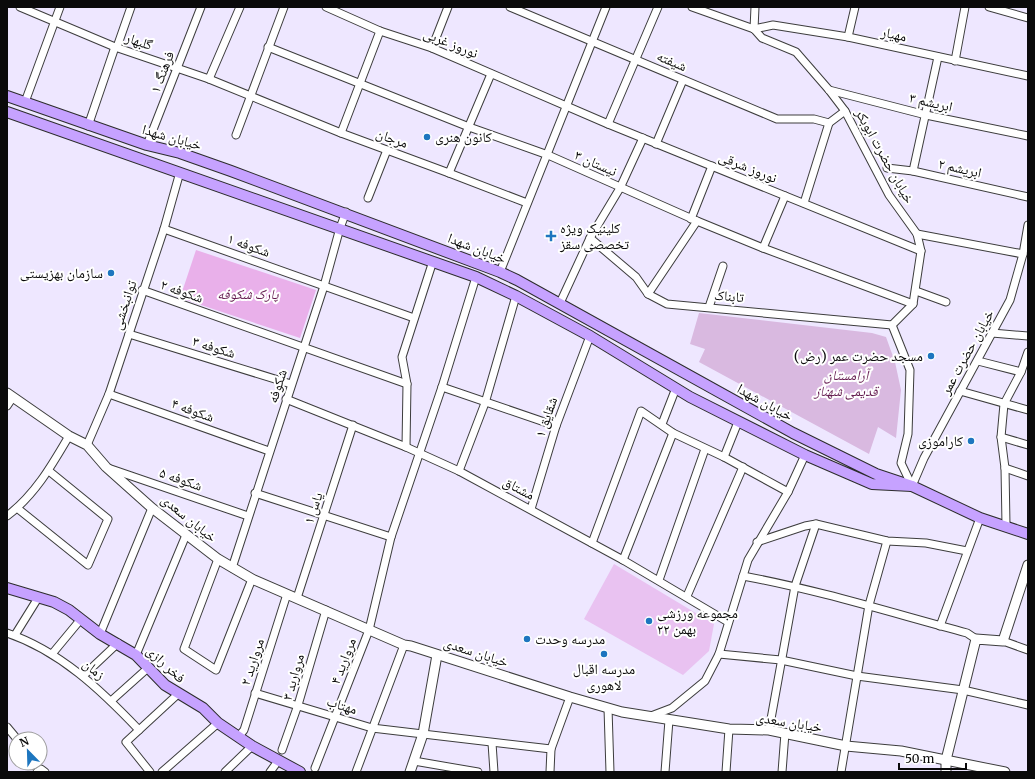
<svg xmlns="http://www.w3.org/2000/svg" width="1035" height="779" font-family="Merriweather,'Noto Naskh Arabic',serif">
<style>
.green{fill:#e9b0ea}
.cemetery{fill:#d9b9e0}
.pitch{fill:#e9c2f1}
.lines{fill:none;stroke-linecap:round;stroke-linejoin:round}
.minor-casing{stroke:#3d3d3d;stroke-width:9}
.tertiary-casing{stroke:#3d3d3d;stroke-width:11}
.secondary-casing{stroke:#2c2c2c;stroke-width:12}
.minor{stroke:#fff;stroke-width:7}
.tertiary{stroke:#fff;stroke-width:9}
.secondary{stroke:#c6a2ff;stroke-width:10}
.poi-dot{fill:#1d76bf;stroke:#fff;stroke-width:1.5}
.labels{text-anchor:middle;stroke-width:4;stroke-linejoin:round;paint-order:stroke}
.street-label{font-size:14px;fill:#0a0a0a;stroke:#fff}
.poi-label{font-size:14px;fill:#0a0a0a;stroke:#fff;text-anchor:start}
.park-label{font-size:14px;font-style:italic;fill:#63194e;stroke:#fff}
</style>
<rect width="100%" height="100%" fill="#eee7ff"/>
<polygon class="green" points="196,250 316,290 300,338 180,298"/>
<polygon class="cemetery" points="699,313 872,333 886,337 895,362 901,390 896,438 878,427 869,454 699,362 705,349 690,344"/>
<polygon class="pitch" points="614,564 714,624 709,651 683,675 584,619"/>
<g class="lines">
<defs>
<g id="minor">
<polyline points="20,7 115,47 209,79 341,133 449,173 527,203"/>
<polyline points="326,7 380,31 432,48 608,124 921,251"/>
<polyline points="510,7 777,119 814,119 829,123"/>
<polyline points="692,7 754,29 762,38 796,52 829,90 845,111 889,195 917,234 921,251 913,304 892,325"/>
<polyline points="989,7 1028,18"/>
<polyline points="754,29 773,25 848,37 1028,76"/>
<polyline points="754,29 755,7"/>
<polyline points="848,37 855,7"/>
<polyline points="117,47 131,7"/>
<polyline points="268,47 469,127 548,155 697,221 763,248 913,304"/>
<polyline points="432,48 448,7"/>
<polyline points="955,61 965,7"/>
<polyline points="209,79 240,7"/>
<polyline points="829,90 926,115 1028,136"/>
<polyline points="25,102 60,7"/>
<polyline points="608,124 658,7"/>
<polyline points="88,126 115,47"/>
<polyline points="341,133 380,31"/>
<polyline points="236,135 284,7"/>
<polyline points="656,144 683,80"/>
<polyline points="147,145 201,7"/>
<polyline points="887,168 913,171 1028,197"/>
<polyline points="913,171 938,57"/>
<polyline points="449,173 491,74"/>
<polyline points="368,198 387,150"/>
<polyline points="804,203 829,123 845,111"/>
<polyline points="691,219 712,166"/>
<polyline points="164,229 414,318"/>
<polyline points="917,234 1023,254"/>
<polyline points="590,238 636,277 648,294 667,304 892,325"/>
<polyline points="763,248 785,196"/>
<polyline points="500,272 606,7"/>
<polyline points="142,290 407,384"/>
<polyline points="916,291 946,302"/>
<polyline points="648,294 697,221"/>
<polyline points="560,303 590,238 620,188 643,138"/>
<polyline points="709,307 723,266"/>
<polyline points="892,325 910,370 908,434 901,463 912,486"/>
<polyline points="992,333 1028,336"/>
<polyline points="129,334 291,384"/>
<polyline points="978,361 1021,372"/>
<polyline points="442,387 556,426"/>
<polyline points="960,391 1028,410"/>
<polyline points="109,394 269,451"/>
<polyline points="286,399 406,447 459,471 623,560 728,622"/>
<polyline points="7,406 13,397"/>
<polyline points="662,424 676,388"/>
<polyline points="1001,437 1028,445"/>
<polyline points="87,445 109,394 164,229 180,172"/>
<polyline points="406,447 407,384 402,357 433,261"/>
<polyline points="724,457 738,422"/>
<polyline points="108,468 248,516"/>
<polyline points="1005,468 1028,476"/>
<polyline points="459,471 485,403 516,296"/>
<polyline points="912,486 924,458 1010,300 1023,254 1028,225"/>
<polyline points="255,493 391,537"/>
<polyline points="17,508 88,565 108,519 49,471"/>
<polyline points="531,509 556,426 590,336"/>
<path d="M 7,516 C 35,495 52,465 69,436"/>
<polyline points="1006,525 1005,468 1001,437 1004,404 1021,372 1028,352"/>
<polyline points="757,542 805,526 816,524 887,541 926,543 967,551"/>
<polyline points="592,543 641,411 673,433 724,457 788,492"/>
<polyline points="218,559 184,649 216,670 252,579"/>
<polyline points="623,560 673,433"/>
<polyline points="232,568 324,286 340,228 346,212"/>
<path d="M 743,576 C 819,590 892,613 967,633 L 976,639"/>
<polyline points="659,580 705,449"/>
<polyline points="687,596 743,467"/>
<polyline points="297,598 353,425"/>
<polyline points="940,626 980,518"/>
<path d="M 7,633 C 60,651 101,690 139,730"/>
<polyline points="100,634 152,508"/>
<polyline points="15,635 38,598"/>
<polyline points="1003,641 1028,650"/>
<polyline points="52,654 81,619"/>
<polyline points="719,654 781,660 857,676 963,690 1028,705"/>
<polyline points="136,655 186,535"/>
<polyline points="83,676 118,643"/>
<polyline points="255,693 372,728 551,749"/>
<polyline points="111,701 149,667"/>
<polyline points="608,708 610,772"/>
<polyline points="651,716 672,708 705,681 719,654 748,560 788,492 805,455"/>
<polyline points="7,727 17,739"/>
<polyline points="769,730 795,586 816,524"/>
<polyline points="239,736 244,730 287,594"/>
<polyline points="492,743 494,772"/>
<polyline points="282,750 298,705 326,610"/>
<polyline points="414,761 478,772"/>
<polyline points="315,768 369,630 391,537 442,387 476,277"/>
<polyline points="37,772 41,769 45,772"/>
<polyline points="150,772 126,742 178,694"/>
<polyline points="162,772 218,723"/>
<polyline points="225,772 252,746"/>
<polyline points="270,772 278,761"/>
<polyline points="356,772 404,645"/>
<polyline points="550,772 551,749 570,697"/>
<polyline points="665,772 669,720"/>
<polyline points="726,772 729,729"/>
<polyline points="782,772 785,733"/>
<polyline points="841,772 869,605 887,541"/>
</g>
<g id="tertiary">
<polyline points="7,393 69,436 87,445 106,467 152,508 218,559 252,579 404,645 411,646 570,697 622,712 729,729 769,730 846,746 901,751 1005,772"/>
<polyline points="410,772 423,734 437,655"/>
<polyline points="946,772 946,760 976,639 1003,641 1028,565"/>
</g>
<g id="secondary">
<polyline points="7,96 147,145 180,153 231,171 500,272 517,280 793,433 876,474 912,486 872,484 805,455 690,397 590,336 516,296 476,277 7,112"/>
<polyline points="912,486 980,518 1028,534"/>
<polyline points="7,588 54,602 69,610 100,634 136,655 165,685 203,708 218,723 252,746 300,772"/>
</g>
</defs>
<use href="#minor" class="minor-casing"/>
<use href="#tertiary" class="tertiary-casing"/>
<use href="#secondary" class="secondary-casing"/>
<use href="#minor" class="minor"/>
<use href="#tertiary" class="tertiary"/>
<use href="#secondary" class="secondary"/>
</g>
<g class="poi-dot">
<circle cx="427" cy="137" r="4"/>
<path d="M549 230h4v4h4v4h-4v4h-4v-4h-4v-4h4z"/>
<circle cx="111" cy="273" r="4"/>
<circle cx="931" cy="356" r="4"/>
<circle cx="971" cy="441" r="4"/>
<circle cx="649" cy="621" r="4"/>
<circle cx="527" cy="639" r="4"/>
<circle cx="604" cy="654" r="4"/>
</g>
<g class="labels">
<g class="street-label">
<text transform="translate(894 34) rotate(12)" y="5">مهیار</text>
<text transform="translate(139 41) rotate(19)" y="5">گلبهار</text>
<text transform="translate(451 43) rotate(22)" y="5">نوروز غربی</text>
<text transform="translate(672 61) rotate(23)" y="5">شیفته</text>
<text transform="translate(162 72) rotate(-69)" y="5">فرهنگ ۱</text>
<text transform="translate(931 102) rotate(13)" y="5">ابریشم ۳</text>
<text transform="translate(172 137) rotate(16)" y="5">خیابان شهدا</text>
<text transform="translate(392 138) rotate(20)" y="5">مرجان</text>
<text transform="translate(885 156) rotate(61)" y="5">خیابان حضرت ابوبکر</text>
<text transform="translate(596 163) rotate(24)" y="5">نیستان ۳</text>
<text transform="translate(748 167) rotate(22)" y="5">نوروز شرقی</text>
<text transform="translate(960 168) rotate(13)" y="5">ابریشم ۲</text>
<text transform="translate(249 245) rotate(20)" y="5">شکوفه ۱</text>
<text transform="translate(477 248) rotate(21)" y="5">خیابان شهدا</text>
<text transform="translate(182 291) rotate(19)" y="5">شکوفه ۲</text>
<text transform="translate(729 296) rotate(5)" y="5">تابناک</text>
<text transform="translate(124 305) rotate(-72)" y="5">توانبخشی</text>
<text transform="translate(214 347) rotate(17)" y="5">شکوفه ۳</text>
<text transform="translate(967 352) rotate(-61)" y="5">خیابان حضرت عمر</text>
<text transform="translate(277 386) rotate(-72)" y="5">شکوفه</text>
<text transform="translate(765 402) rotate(29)" y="5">خیابان شهدا</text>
<text transform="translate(193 410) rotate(20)" y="5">شکوفه ۴</text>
<text transform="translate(546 417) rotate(-71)" y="5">شقایق ۱</text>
<text transform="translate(181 479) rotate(19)" y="5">شکوفه ۵</text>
<text transform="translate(519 488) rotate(28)" y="5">مشتاق</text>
<text transform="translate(313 508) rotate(-72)" y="5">یاس ۱</text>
<text transform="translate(189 518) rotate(39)" y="5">خیابان سعدی</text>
<text transform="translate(476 652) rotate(18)" y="5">خیابان سعدی</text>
<text transform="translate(343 661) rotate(-69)" y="5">مروارید ۴</text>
<text transform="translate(252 662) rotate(-72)" y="5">مروارید ۲</text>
<text transform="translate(166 664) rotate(43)" y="5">فخر رازی</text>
<text transform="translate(94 669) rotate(40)" y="5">زمان</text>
<text transform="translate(293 677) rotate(-74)" y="5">مرواربد ۳</text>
<text transform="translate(342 705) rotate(17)" y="5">مهتاب</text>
<text transform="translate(789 722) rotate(9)" y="5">خیابان سعدی</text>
</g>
<g class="poi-label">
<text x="435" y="142">کانون هنری</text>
<text x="560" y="233">کلینیک ویژه<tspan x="560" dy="16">تخصصی سقز</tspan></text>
<text x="103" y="278" text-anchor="end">سازمان بهزیستی</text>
<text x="923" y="361" text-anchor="end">مسجد حضرت عمر (رض)</text>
<text x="963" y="446" text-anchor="end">کاراموزی</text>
<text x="657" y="618">مجموعه ورزشی<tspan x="657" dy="16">۲۲ بهمن</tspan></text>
<text x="535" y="644">مدرسه وحدت</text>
<text x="604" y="674" text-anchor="middle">مدرسه اقبال<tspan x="604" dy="16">لاهوری</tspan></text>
</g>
<g class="park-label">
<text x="248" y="299">پارک شکوفه</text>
<text x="846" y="380">آرامستان<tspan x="846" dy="16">قدیمی شهناز</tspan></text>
</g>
</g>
<rect width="1035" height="779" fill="none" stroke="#0a0a0a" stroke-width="16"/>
<g transform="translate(28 751) rotate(337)"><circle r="19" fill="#ffffff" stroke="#9d9d9d"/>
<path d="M0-3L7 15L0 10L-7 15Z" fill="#1d76bf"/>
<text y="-6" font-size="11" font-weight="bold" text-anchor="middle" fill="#0a0a0a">N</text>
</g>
<path d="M899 763v6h67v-6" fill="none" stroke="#0a0a0a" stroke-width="2"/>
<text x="905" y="763" font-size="12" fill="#0a0a0a" stroke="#ffffff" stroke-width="3" paint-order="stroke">50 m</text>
</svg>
